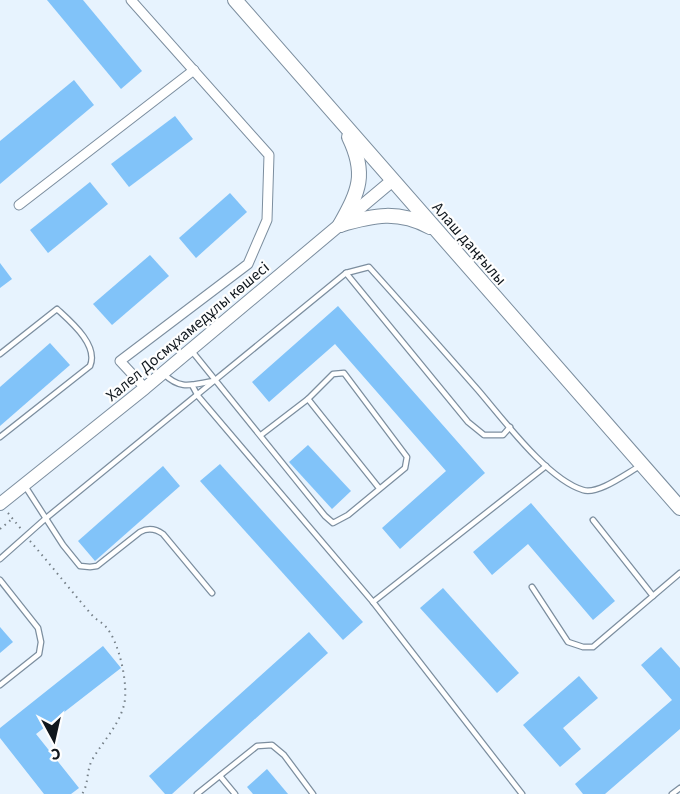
<svg xmlns="http://www.w3.org/2000/svg" width="680" height="794" font-family="'Source Sans 3',sans-serif">
<style>
.building{fill:#81c3f9}
.lines{fill:none;stroke-linecap:round;stroke-linejoin:round}
.service-casing{stroke:#7c8e9f;stroke-width:7}
.minor-casing{stroke:#7c8e9f;stroke-width:11}
.tertiary-casing{stroke:#7c8e9f;stroke-width:14}
.secondary-casing{stroke:#7c8e9f;stroke-width:16}
.path{stroke:#768088;stroke-width:2;stroke-dasharray:1.5 4.5;stroke-linecap:butt}
.service{stroke:#fff;stroke-width:4.5}
.minor{stroke:#fff;stroke-width:9}
.tertiary{stroke:#fff;stroke-width:12}
.secondary{stroke:#fff;stroke-width:14}
.labels{text-anchor:middle;stroke-width:4.5;stroke-linejoin:round;paint-order:stroke}
.street-label{font-size:16px;fill:#10171d;stroke:#fefefe}
</style>
<rect width="100%" height="100%" fill="#e7f3fe"/>
<g class="building">
<polygon points="47,0 83,0 142,71 121,89"/>
<polygon points="74,80 94,105 0,184 0,141"/>
<polygon points="175,116 193,139 129,187 111,164"/>
<polygon points="90,182 108,204 48,253 30,230"/>
<polygon points="230,193 247,212 196,258 179,238"/>
<polygon points="150,255 169,276 112,325 93,304"/>
<polygon points="0,263 12,279 0,288"/>
<polygon points="338,306 485,473 400,549 382,528 446,471 335,344 269,402 252,382"/>
<polygon points="50,343 70,365 0,426 0,387"/>
<polygon points="308,445 351,491 332,509 289,462"/>
<polygon points="220,464 363,622 343,640 200,481"/>
<polygon points="163,466 180,486 95,561 78,541"/>
<polygon points="531,503 615,601 593,620 528,544 492,575 473,552"/>
<polygon points="443,588 519,673 497,693 420,608"/>
<polygon points="0,627 13,642 0,653"/>
<polygon points="309,632 328,653 172,794 165,794 149,776"/>
<polygon points="103,646 121,668 36,734 79,788 71,794 44,794 0,738 0,728"/>
<polygon points="661,647 680,668 680,729 605,794 583,794 575,784 672,700 641,665"/>
<polygon points="579,676 598,698 563,728 581,749 560,767 523,725"/>
<polygon points="267,769 288,794 253,794 247,787"/>
</g>
<g class="lines">
<defs>
<g id="service">
<path d="M 346,273 L 369,267 C 406,308 442,349 478,390 C 503,419 547,479 583,490 C 598,495 627,473 640,466"/>
<polyline points="191,350 325,516 333,523 348,515 405,468 407,457 344,373 333,374 308,399 261,435"/>
<path d="M 0,354 L 57,309 C 70,321 99,345 90,366 L 0,437"/>
<path d="M 164,374 C 181,391 193,384 214,381"/>
<polyline points="192,385 198,396 373,602 522,794"/>
<polyline points="308,399 379,488"/>
<path d="M 25,486 L 63,545 L 80,566 L 90,567 L 97,566 L 140,532 C 149,527 156,529 163,534 L 212,593"/>
<polyline points="593,520 653,596"/>
<polyline points="0,559 45,519 346,273 468,422 484,435 503,435 510,427"/>
<polyline points="0,580 38,628 41,642 39,654 0,685"/>
<polyline points="532,587 568,642 583,647 593,647 680,573"/>
<polyline points="373,602 546,466"/>
<polyline points="220,776 235,794"/>
<polyline points="197,794 257,746 272,745 284,755 313,794"/>
<polyline points="672,794 680,788"/>
</g>
<g id="minor">
<polyline points="131,0 269,155 267,220 248,264 120,361 145,388"/>
<polyline points="19,205 194,70"/>
</g>
<polyline id="tertiary" points="0,504 145,388 393,180"/>
<g id="secondary">
<polyline points="235,0 680,508"/>
<path d="M 340,225 C 359,191 367,174 349,137"/>
<path d="M 340,225 C 374,215 398,210 430,227"/>
</g>
</defs>
<use href="#service" class="service-casing"/>
<use href="#minor" class="minor-casing"/>
<use href="#tertiary" class="tertiary-casing"/>
<use href="#secondary" class="secondary-casing"/>
<g class="path">
<polyline points="8,513 21,529"/>
<polyline points="0,529 12,519"/>
<path d="M 30,541 C 51,565 71,591 92,615 C 96,620 102,622 106,627 C 119,641 129,686 124,705 C 118,727 103,741 92,760 C 86,772 89,784 82,794"/>
</g>
<use href="#service" class="service"/>
<use href="#minor" class="minor"/>
<use href="#tertiary" class="tertiary"/>
<use href="#secondary" class="secondary"/>
</g>
<g class="labels">
<g class="street-label">
<text transform="translate(470 243) rotate(49)" y="6">Алаш даңғылы</text>
<text transform="translate(187 331) rotate(-40)" y="6">Халел Досмұхамедұлы көшесі</text>
</g>
</g>
<g transform="translate(54 740) rotate(172)" stroke="#fefefe" stroke-width="4.5" paint-order="stroke">
<path d="M0-4.5L10 22L0 15L-10 22Z" fill="#10171d"/>
<text y="-9" font-size="16" font-weight="bold" text-anchor="middle" fill="#10171d">С</text>
</g>
</svg>
